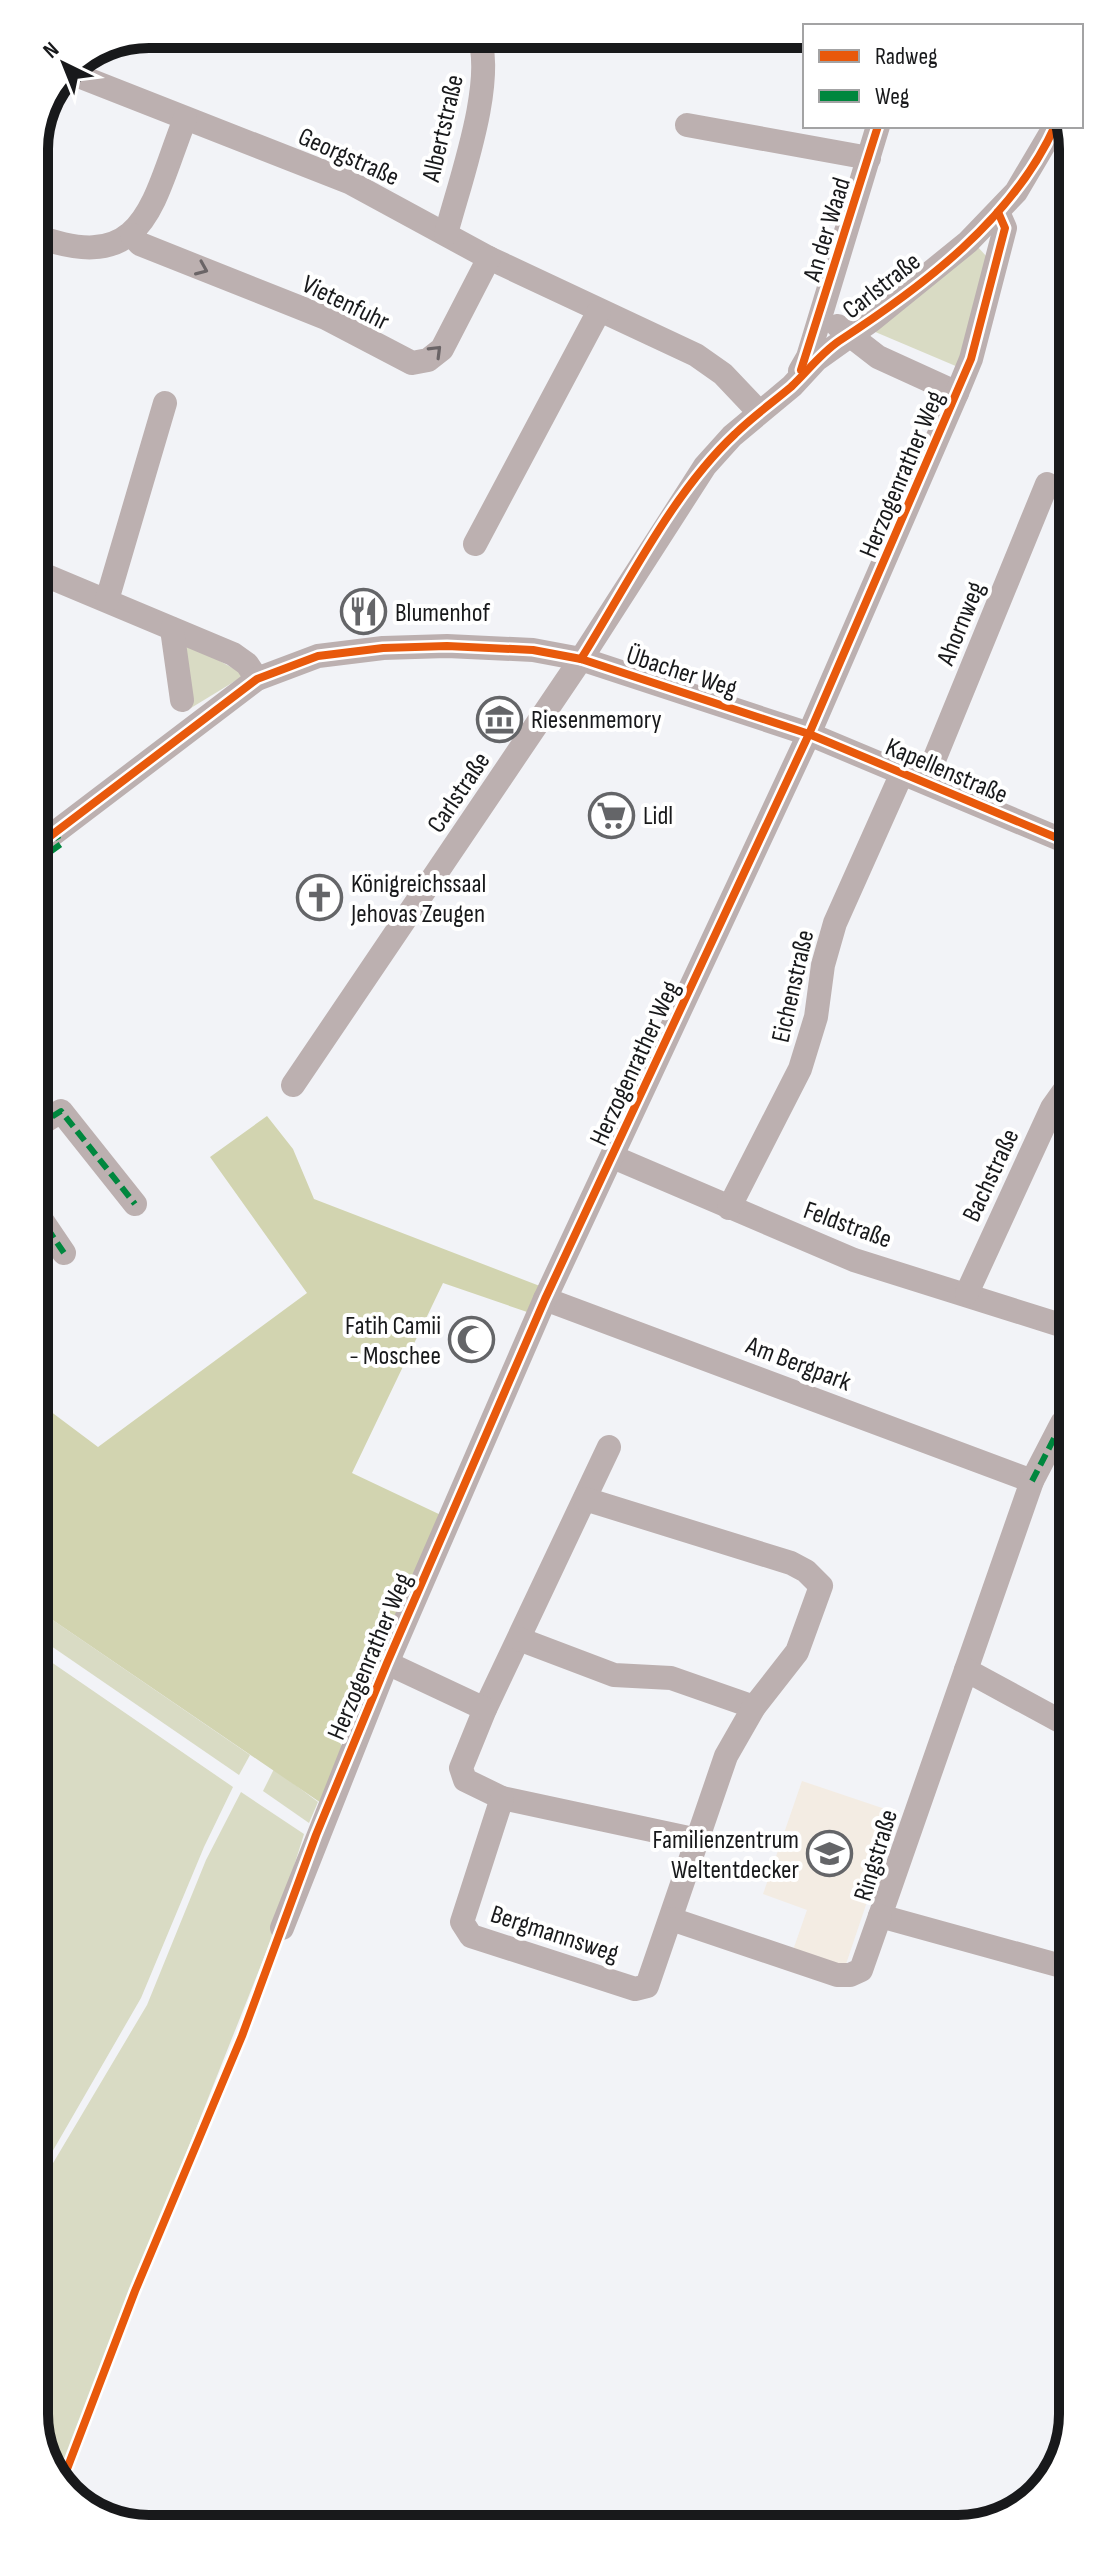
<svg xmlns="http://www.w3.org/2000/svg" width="1107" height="2563" font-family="'Sofia Sans Condensed',sans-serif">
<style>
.education{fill:#f3ece3}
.green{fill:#d9dbc4}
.forest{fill:#d2d4b0}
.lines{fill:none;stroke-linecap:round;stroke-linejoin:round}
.minor{stroke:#bcb0b0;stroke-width:24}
.quiet{stroke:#00873e;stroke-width:6;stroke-dasharray:12 6;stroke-linecap:butt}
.cycleway-casing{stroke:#fff;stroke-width:13}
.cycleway{stroke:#e8590c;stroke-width:8}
.oneway{stroke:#6a6466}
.labels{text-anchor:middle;stroke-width:8;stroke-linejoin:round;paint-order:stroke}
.street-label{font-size:26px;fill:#18191b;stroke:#fff}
.poi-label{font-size:26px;fill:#18191b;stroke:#fff;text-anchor:start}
.rim{fill:none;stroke:#18191b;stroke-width:10}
</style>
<rect width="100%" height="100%" fill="#f2f3f7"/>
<polygon class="education" points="802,1781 897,1813 844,1970 792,1953 807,1910 763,1894"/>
<g class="green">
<polygon points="976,245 987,257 958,367 873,331"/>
<polygon points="175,636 245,675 186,711"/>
<polygon points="38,1610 250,1755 239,1775 38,1637"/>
<polygon points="38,1653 233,1787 204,1847 141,1998 40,2173"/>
<polygon points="274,1769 318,1802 309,1823 263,1791"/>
<polygon points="241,1792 304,1834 271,1940 58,2476 40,2451 40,2185 147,2005 206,1860"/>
</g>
<polygon class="forest" points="267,1116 293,1149 314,1199 545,1288 533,1314 443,1283 352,1473 443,1516 400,1616 385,1620 375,1643 383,1655 380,1662 365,1667 355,1690 364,1702 361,1710 346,1714 336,1737 344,1749 324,1805 38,1610 38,1402 98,1447 307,1293 210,1157"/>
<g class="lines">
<g class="minor">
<polyline points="66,71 349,182 489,258 696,355 723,374 759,412"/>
<polyline points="687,125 869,158"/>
<path d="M 446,234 C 459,184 497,80 478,34"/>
<path d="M 34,235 C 146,278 152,202 185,119"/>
<polyline points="132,235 140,244 326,318 412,363 428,360 442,349 489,258"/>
<polyline points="838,326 878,357 957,393"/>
<polyline points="800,371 808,357 878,126"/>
<polyline points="475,544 599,311"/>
<polyline points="35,571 233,654 247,664 257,679"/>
<polyline points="107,600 165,403"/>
<polyline points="172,629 182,700"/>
<polyline points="925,782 1047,484"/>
<polyline points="36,847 257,679 318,656 383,648 447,646 533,650 581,659 809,734 1069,843"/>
<polyline points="293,1085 581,659 705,466 732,436 792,386 816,360 872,320 968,242 1016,192 1055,126"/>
<polyline points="37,1126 61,1111 135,1204"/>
<polyline points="613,1157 854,1260 1070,1328"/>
<polyline points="729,1208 800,1069 816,1017 823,965 835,923 902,773"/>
<polyline points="37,1213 64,1253"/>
<polyline points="967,1293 1052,1108 1069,1084"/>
<polyline points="545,1299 1032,1481"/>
<polyline points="609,1447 485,1709 461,1768 465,1780 502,1798 698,1840"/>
<polyline points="519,1639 614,1675 671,1678 754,1707"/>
<polyline points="387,1663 485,1709"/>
<polyline points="966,1670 1032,1481 1062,1423 1070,1418"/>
<polyline points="1071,1727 966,1670 880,1916 1072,1969"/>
<polyline points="502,1798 462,1922 471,1936 635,1989 647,1986 726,1756 754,1707 797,1652 821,1586 806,1571 791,1563 585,1499"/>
<polyline points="671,1919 837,1975 850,1975 861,1970 880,1916"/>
<polyline points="282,1928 387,1663 545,1299 809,734 957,393 971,359 1005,228 998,212"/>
</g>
<g class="quiet">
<polyline points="36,862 61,844 55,833"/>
<polyline points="37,1126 61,1111 135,1204"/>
<polyline points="37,1213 64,1253"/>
<polyline points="1032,1481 1062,1423 1070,1418"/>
</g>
<defs>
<g id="cycleway">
<polyline points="801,370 878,126"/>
<path d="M 581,659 C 627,586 672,493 735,434 C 752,417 772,403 791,387 C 807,372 820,354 839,341 C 922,287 1013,219 1055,126"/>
<polyline points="36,847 257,679 318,656 383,648 447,646 533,650 581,659 809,734 1069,843"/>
<polyline points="62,2482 135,2291 242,2036 316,1835 387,1663 545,1299 809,734 971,359 1005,228 998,212"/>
</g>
</defs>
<use href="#cycleway" class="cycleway-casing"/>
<use href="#cycleway" class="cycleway"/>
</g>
<defs><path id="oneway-chevron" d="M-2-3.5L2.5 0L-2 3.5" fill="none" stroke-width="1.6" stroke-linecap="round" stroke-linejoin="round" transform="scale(2)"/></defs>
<g class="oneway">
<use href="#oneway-chevron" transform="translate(202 269) rotate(23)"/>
<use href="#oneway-chevron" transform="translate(436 351) rotate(-45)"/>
</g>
<defs>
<symbol id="restaurant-ring" viewBox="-11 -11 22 22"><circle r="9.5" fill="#fff" stroke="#646568" stroke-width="1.5"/><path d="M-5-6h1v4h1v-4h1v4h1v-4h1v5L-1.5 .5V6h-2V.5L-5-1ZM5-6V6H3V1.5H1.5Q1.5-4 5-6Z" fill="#646568"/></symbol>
<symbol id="museum-ring" viewBox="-11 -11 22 22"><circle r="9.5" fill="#fff" stroke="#646568" stroke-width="1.5"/><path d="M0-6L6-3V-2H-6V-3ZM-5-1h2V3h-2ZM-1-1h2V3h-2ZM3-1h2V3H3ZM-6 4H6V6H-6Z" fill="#646568"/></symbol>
<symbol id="supermarket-ring" viewBox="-11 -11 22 22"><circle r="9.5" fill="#fff" stroke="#646568" stroke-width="1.5"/><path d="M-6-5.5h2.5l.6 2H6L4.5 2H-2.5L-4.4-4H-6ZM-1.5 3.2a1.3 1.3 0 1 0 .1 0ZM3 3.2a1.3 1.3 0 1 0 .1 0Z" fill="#646568"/></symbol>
<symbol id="church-ring" viewBox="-11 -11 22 22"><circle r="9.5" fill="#fff" stroke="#646568" stroke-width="1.5"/><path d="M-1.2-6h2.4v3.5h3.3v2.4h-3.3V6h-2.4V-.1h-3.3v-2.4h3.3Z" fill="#646568"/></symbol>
<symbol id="mosque-ring" viewBox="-11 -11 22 22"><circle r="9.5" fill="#fff" stroke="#646568" stroke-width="1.5"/><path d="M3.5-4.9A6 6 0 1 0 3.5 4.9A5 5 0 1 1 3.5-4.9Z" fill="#646568"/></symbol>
<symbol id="school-ring" viewBox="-11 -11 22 22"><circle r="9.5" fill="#fff" stroke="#646568" stroke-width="1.5"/><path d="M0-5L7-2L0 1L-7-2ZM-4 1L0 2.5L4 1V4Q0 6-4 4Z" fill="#646568"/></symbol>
</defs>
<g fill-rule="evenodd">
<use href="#restaurant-ring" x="338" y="586" width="51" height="51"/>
<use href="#museum-ring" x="474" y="694" width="51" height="51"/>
<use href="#supermarket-ring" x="586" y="790" width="51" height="51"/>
<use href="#church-ring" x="294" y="872" width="51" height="51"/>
<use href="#mosque-ring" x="446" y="1314" width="51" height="51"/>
<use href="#school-ring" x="804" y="1828" width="51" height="51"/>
</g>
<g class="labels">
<g class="street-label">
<text transform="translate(442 128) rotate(-77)" y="9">Albertstraße</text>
<text transform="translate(349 156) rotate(24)" y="9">Georgstraße</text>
<text transform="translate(826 229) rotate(-73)" y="9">An der Waad</text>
<text transform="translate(881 285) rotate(-38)" y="9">Carlstraße</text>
<text transform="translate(346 302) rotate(26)" y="9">Vietenfuhr</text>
<text transform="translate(901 474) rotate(-67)" y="9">Herzogenrather Weg</text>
<text transform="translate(960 623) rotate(-68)" y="9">Ahornweg</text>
<text transform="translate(682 671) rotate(18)" y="9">Übacher Weg</text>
<text transform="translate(947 770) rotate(23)" y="9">Kapellenstraße</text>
<text transform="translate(458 792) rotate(-56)" y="9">Carlstraße</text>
<text transform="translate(792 986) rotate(-77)" y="9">Eichenstraße</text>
<text transform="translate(634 1063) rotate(-65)" y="9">Herzogenrather Weg</text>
<text transform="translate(990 1175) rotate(-65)" y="9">Bachstraße</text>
<text transform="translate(848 1224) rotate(20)" y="9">Feldstraße</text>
<text transform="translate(799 1363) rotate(21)" y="9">Am Bergpark</text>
<text transform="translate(369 1656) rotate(-67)" y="9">Herzogenrather Weg</text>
<text transform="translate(875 1855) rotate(-73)" y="9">Ringstraße</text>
<text transform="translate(555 1933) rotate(18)" y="9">Bergmannsweg</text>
</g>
<g class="poi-label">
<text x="395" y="621">Blumenhof</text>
<text x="531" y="728">Riesenmemory</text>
<text x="643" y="824">Lidl</text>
<text x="351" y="892">Königreichssaal<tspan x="351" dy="30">Jehovas Zeugen</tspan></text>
<text x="441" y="1334" text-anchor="end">Fatih Camii<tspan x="441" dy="30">- Moschee</tspan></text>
<text x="799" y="1848" text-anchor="end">Familienzentrum<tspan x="799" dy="30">Weltentdecker</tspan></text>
</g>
</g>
<path d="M0 0H1107V2563H0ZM149 48H958A101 101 0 0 1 1059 149V2414A101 101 0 0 1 958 2515H149A101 101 0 0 1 48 2414V149A101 101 0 0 1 149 48Z" fill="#fff" fill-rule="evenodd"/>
<path class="rim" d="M149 48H958A101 101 0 0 1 1059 149V2414A101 101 0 0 1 958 2515H149A101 101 0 0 1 48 2414V149A101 101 0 0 1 149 48Z"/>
<rect x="803" y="24" width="280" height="104" fill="#ffffff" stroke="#a3a3a4" stroke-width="2"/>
<rect x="819" y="50" width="40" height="12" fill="#e8590c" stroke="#a3a3a4" stroke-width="2"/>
<text x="875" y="64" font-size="24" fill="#18191b">Radweg</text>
<rect x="819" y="90" width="40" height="12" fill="#00873e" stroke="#a3a3a4" stroke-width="2"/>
<text x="875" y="104" font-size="24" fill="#18191b">Weg</text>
<g transform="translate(64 64) rotate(317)" stroke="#ffffff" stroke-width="6" paint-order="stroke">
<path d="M0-6L14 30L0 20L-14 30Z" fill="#18191b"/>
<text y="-12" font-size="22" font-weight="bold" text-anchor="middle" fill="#18191b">N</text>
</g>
</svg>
